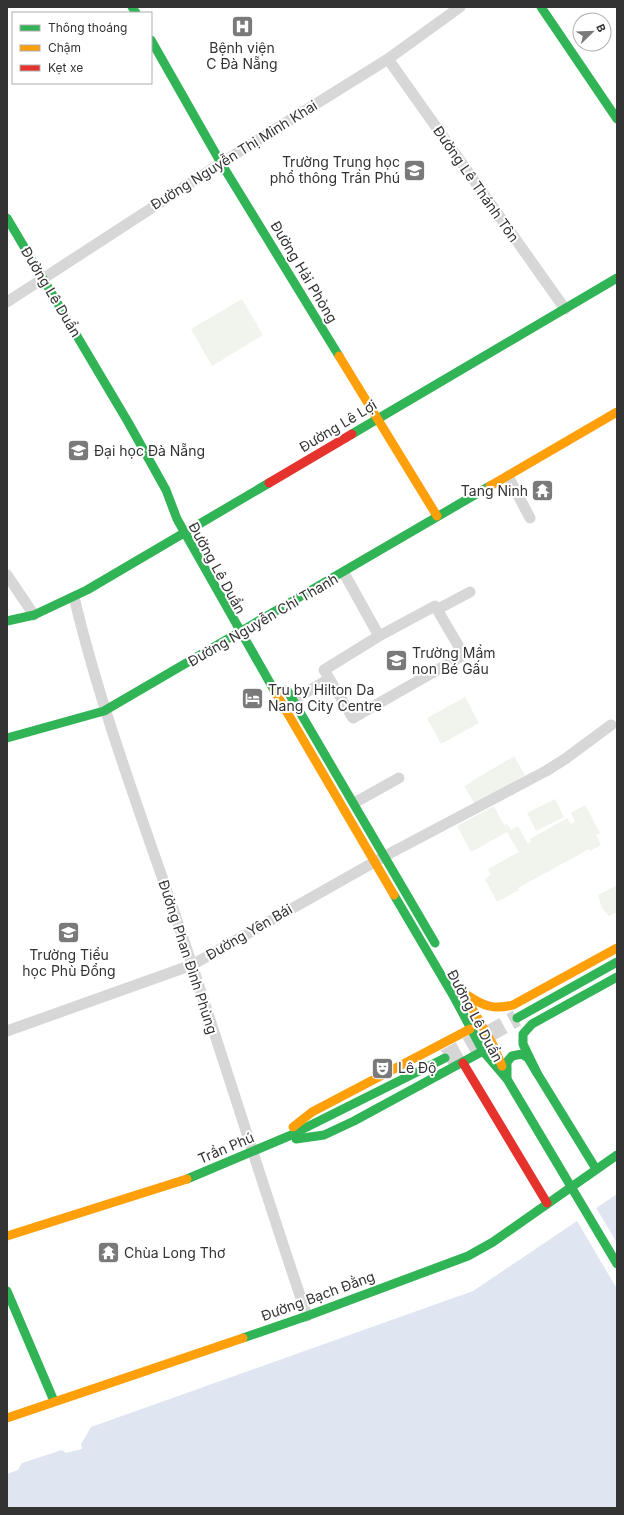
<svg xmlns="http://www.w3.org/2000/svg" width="624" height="1515" font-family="Inter,sans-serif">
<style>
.green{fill:#f0f4ed}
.water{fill:#dfe6f2}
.pier{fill:#fff}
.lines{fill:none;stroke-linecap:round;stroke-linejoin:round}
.primary-tunnel{stroke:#d6d6d6;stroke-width:17;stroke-dasharray:17 8;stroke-linecap:butt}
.street{stroke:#d7d7d7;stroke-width:11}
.fast{stroke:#30b455;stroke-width:9}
.slow{stroke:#ff9f0a;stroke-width:9}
.jam{stroke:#e5322d;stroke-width:9}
.labels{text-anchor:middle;stroke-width:4;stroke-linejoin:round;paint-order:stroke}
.poi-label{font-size:14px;fill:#333;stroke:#fff;text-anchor:start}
.street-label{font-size:14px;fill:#333;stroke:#fff}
</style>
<rect width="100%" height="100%" fill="#fff"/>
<g class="green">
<polygon points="242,299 263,335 212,366 191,329"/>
<polygon points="465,697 479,723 441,744 427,718"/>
<polygon points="514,756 525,775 475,804 464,786"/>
<polygon points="555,799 564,817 536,831 527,813"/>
<polygon points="585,805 600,833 596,835 601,845 590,851 589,849 518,888 519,890 497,902 485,879 491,875 488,869 519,852 507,832 471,852 457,826 494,806 504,825 507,824 511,830 518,826 528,844 531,842 530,839 567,818 571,824 575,822 571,813"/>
<polygon points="617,885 617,912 609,916 602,908 598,895"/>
</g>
<polygon class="water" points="617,1194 617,1508 7,1508 7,1474 18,1470 22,1463 62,1450 66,1453 82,1449 81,1444 91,1427 473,1291"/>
<polygon class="pier" points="595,1206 617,1243 617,1289 576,1219"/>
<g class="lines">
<polyline class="primary-tunnel" points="445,1058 517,1018"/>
<g class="street">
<polyline points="388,59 565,309"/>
<polyline points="7,302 221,163 388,59 460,7"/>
<polyline points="508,476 530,518"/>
<polyline points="344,573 379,636 435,606 458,645 460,657 353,718 324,670 379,636"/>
<polyline points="7,575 34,615"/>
<path d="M 74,597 C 104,723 152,843 192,965 C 231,1082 267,1199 307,1316"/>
<polyline points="438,609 470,592"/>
<polyline points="293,700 329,679"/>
<polyline points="354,803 399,778"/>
<polyline points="7,1031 192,965 385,856 546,771 565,759 611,725"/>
</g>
<g class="fast">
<polyline points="132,7 136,13"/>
<polyline points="541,7 617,119"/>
<polyline points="151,40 221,163 339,356"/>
<polyline points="7,218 128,422 166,490 177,519 274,690"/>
<polyline points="352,434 617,278"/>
<polyline points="7,621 34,615 87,590 269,483"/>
<polyline points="287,690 435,943"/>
<polyline points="7,738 104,711 490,486"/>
<polyline points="394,895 454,997 483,1051 507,1079"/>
<polyline points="517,1018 617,962"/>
<polyline points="537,1073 528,1058 522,1054 512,1056 507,1062 507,1079 617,1264"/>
<polyline points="296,1139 324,1135 354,1121 483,1051"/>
<polyline points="596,1169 537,1073 523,1044 523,1034 532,1024 617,977"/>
<polyline points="187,1179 289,1136 445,1058"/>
<polyline points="7,1291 54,1401"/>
<polyline points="243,1338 307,1316 468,1256 493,1242 617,1155"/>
</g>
<g class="slow">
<polyline points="339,356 437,516"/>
<polyline points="490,486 617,412"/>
<polyline points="274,690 394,895"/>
<path d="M 467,995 C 483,1006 494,1010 513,1005 L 617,948"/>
<polyline points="469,1003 493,1045 502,1066"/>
<polyline points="293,1127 312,1112 470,1029"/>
<polyline points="7,1236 187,1179"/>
<polyline points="7,1418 243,1338"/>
</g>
<g class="jam">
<polyline points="269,483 352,434"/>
<polyline points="463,1063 547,1203"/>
</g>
</g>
<defs>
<symbol id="hospital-square" viewBox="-11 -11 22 22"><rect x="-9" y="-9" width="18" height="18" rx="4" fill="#7a7a7a" stroke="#fff"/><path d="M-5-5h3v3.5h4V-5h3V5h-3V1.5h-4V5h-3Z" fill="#fff"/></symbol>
<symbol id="school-square" viewBox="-11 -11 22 22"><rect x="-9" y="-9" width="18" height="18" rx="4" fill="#7a7a7a" stroke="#fff"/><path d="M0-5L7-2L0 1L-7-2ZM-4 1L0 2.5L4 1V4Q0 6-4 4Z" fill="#fff"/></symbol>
<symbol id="university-square" viewBox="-11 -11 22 22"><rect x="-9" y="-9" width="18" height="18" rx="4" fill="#7a7a7a" stroke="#fff"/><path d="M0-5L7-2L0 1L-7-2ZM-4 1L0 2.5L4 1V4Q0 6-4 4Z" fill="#fff"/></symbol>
<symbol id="temple-square" viewBox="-11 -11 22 22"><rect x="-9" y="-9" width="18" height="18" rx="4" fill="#7a7a7a" stroke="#fff"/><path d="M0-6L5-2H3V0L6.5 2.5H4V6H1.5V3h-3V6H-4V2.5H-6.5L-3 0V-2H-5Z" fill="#fff"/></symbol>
<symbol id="hotel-square" viewBox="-11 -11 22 22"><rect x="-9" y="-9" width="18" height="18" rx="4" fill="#7a7a7a" stroke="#fff"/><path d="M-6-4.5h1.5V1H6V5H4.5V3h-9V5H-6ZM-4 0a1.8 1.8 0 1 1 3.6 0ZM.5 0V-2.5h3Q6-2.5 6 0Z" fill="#fff"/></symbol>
<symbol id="theatre-square" viewBox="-11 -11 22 22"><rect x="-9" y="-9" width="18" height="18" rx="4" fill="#7a7a7a" stroke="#fff"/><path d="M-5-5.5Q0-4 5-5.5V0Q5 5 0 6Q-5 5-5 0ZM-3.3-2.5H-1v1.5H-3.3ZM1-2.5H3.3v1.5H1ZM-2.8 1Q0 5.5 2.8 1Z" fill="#fff"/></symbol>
</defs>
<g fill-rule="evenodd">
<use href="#hospital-square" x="230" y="14" width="25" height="25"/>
<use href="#school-square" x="402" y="158" width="25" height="25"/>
<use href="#university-square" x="66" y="438" width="25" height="25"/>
<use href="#temple-square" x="530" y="478" width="25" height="25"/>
<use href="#school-square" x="384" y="648" width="25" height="25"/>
<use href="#hotel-square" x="240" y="686" width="25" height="25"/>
<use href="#school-square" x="56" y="920" width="25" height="25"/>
<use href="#theatre-square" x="370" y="1056" width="25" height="25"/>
<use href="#temple-square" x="96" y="1240" width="25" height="25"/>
</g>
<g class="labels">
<g class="poi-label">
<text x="242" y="53" text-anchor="middle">Bệnh viện<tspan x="242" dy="16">C Đà Nẵng</tspan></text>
<text x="400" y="167" text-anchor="end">Trường Trung học<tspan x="400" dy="16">phổ thông Trần Phú</tspan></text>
<text x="94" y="456">Đại học Đà Nẵng</text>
<text x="528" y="496" text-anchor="end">Tang Ninh</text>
<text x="412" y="658">Trường Mầm<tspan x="412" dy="16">non Bé Gấu</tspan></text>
<text x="268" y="695">Tru by Hilton Da<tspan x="268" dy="16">Nang City Centre</tspan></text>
<text x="69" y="960" text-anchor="middle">Trường Tiểu<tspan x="69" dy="16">học Phù Đổng</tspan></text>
<text x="398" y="1073">Lê Độ</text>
<text x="124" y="1258">Chùa Long Thơ</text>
</g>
<g class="street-label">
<text transform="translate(234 155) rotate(-32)" y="5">Đường Nguyễn Thị Minh Khai</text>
<text transform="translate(476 184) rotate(55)" y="5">Đường Lê Thánh Tôn</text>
<text transform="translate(304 272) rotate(59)" y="5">Đường Hải Phòng</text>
<text transform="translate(51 292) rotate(59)" y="5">Đường Lê Duẩn</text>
<text transform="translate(338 426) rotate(-31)" y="5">Đường Lê Lợi</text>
<text transform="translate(217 568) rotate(61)" y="5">Đường Lê Duẩn</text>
<text transform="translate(263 620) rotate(-30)" y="5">Đường Nguyễn Chí Thanh</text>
<text transform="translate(249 932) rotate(-30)" y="5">Đường Yên Bái</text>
<text transform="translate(188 957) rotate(72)" y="5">Đường Phan Đình Phùng</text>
<text transform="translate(475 1016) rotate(62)" y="5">Đường Lê Duẩn</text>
<text transform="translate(226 1148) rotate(-23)" y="5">Trần Phú</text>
<text transform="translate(318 1296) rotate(-20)" y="5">Đường Bạch Đằng</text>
</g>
</g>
<rect width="624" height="1515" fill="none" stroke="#333333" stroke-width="16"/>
<rect x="12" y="12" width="140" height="72" fill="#ffffff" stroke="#adadad"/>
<rect x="20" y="25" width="20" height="6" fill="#30b455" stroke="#adadad"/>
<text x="48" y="32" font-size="12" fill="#333333">Thông thoáng</text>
<rect x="20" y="45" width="20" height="6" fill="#ff9f0a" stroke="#adadad"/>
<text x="48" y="52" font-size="12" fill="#333333">Chậm</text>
<rect x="20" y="65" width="20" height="6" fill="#e5322d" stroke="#adadad"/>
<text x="48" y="72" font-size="12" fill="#333333">Kẹt xe</text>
<g transform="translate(592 32) rotate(67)"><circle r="19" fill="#ffffff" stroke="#adadad"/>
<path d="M0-3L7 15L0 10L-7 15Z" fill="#7a7a7a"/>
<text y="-6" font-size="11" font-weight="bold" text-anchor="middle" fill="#333333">B</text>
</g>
</svg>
